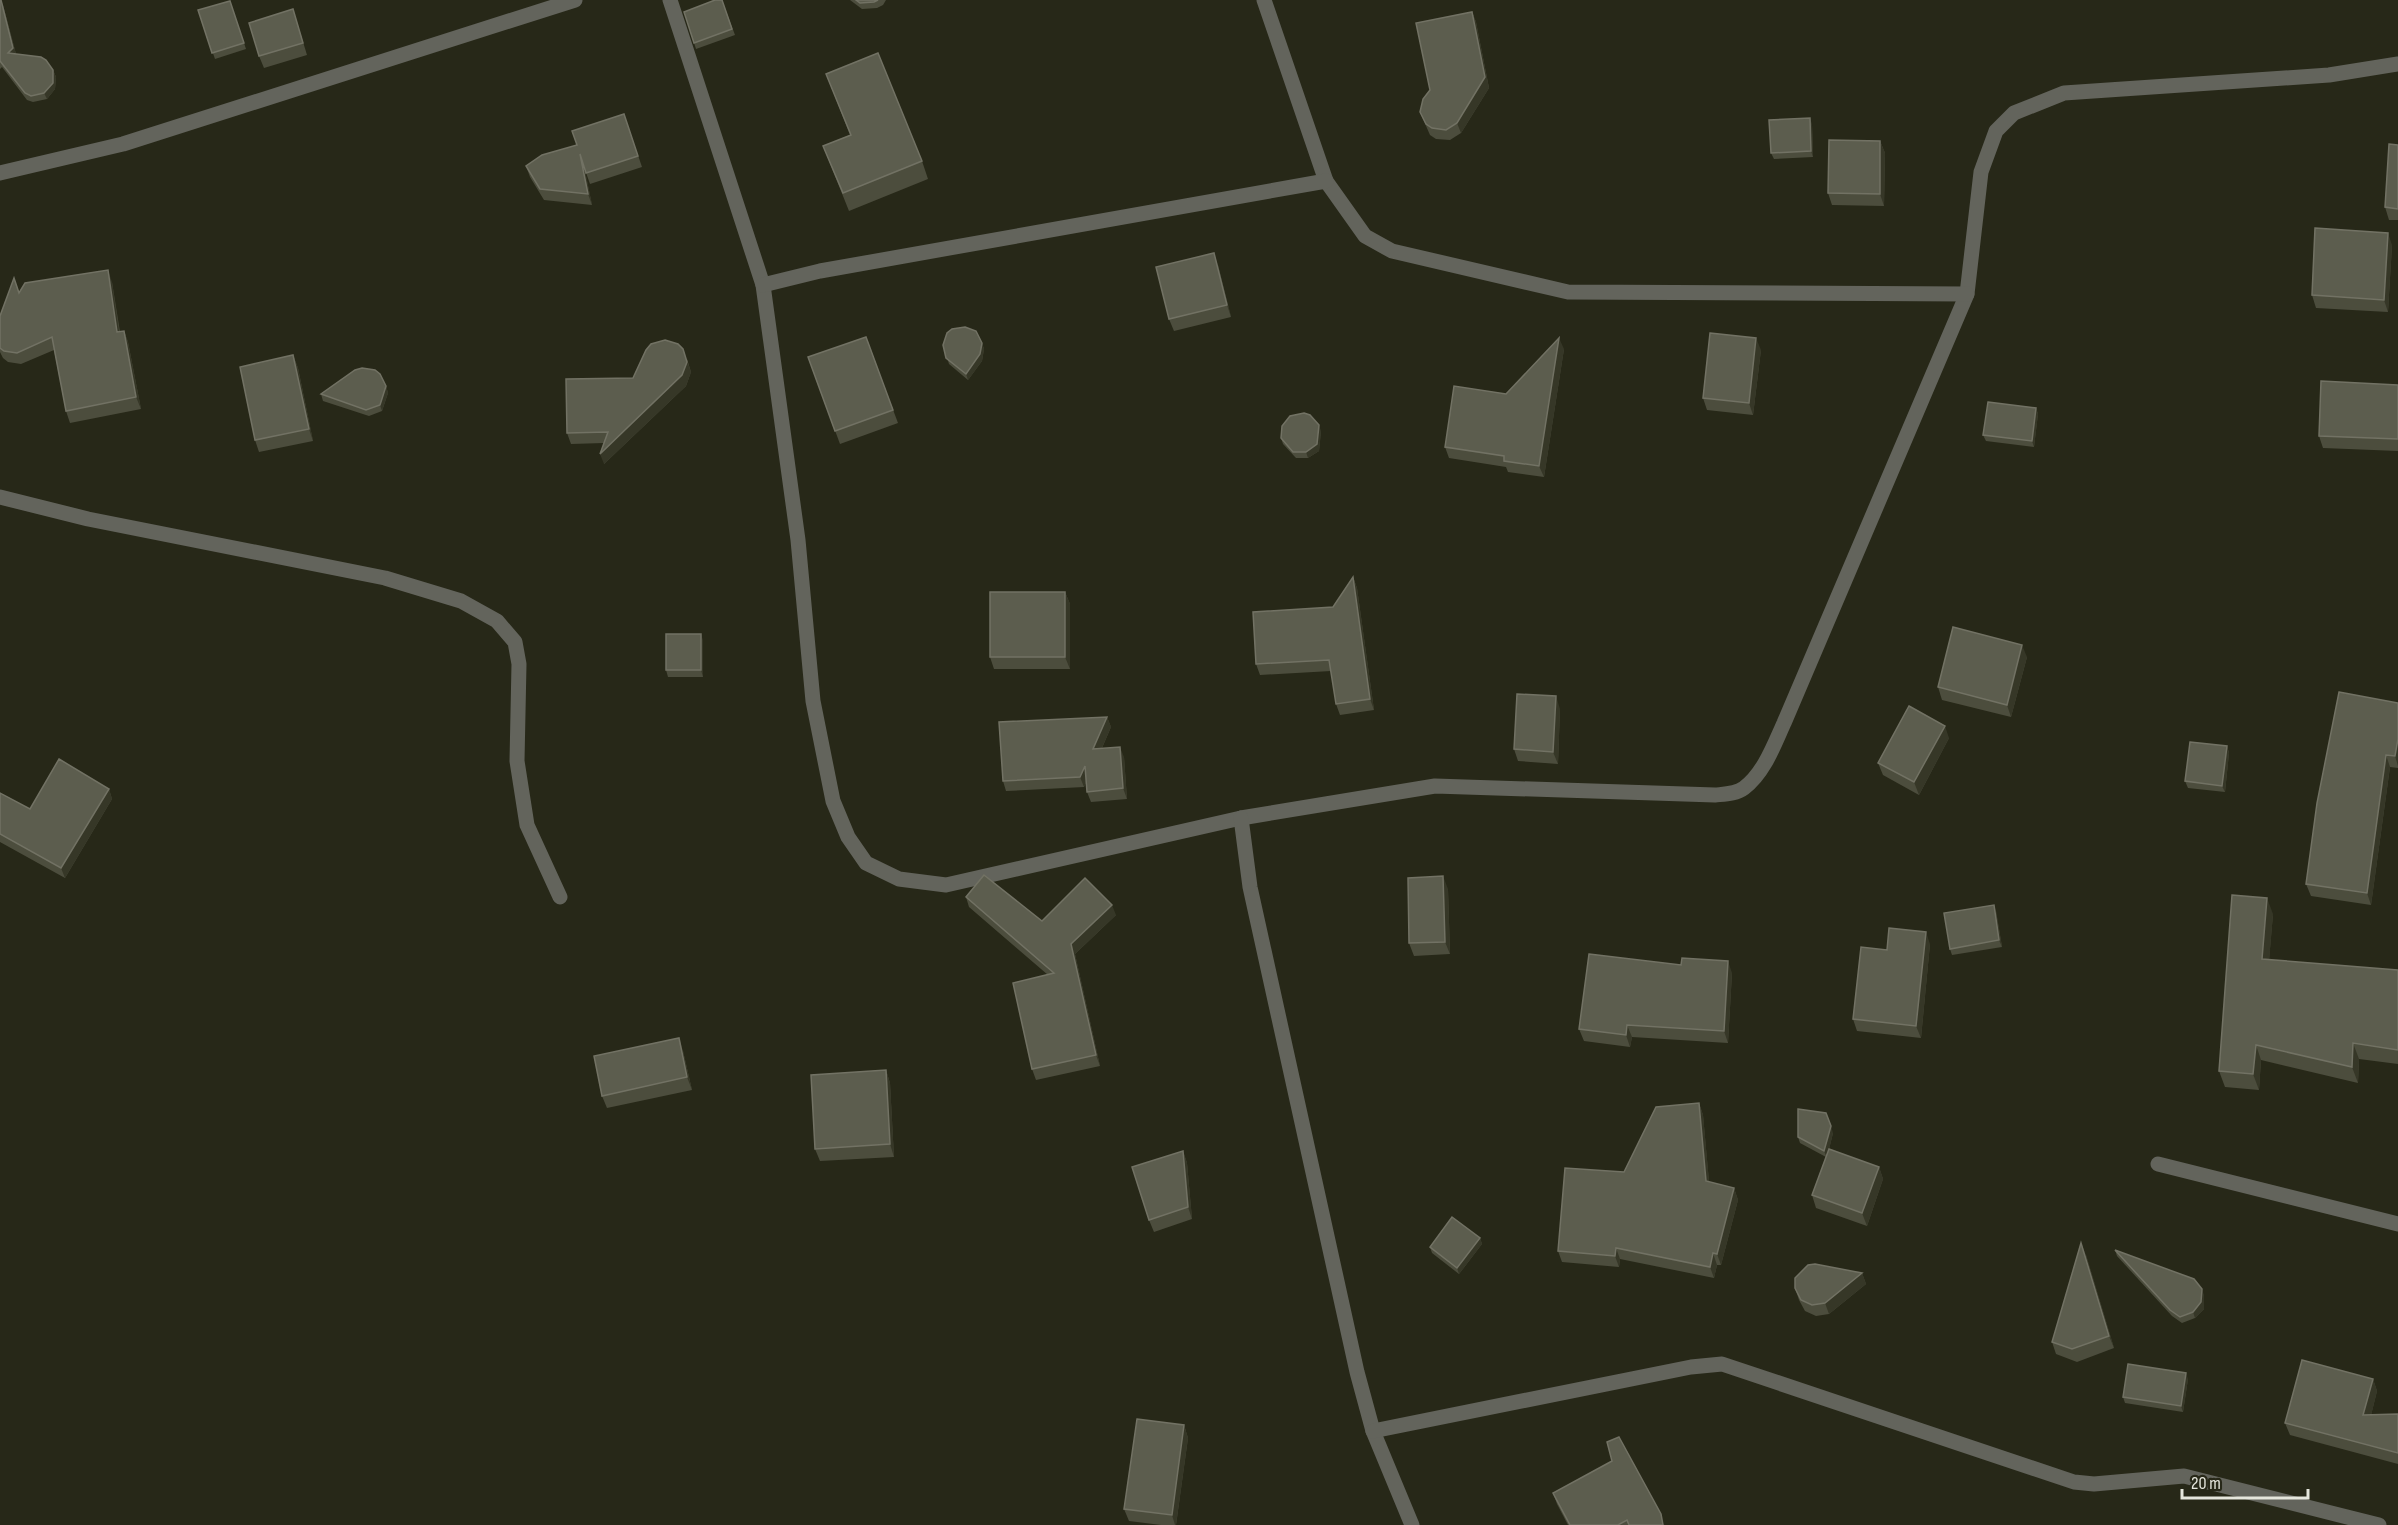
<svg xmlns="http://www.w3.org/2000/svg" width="2398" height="1525" font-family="'Sofia Sans Condensed',sans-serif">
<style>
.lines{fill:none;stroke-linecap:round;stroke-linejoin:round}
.minor{stroke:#63645c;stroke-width:15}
.wall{fill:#4c4d3d}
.shaded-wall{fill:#363727}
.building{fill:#5c5d4e;stroke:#727264;stroke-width:1.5}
</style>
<rect width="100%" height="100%" fill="#272818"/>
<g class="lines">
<g class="minor">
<path d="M 670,0 L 763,285 L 798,540 L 813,701 L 833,801 L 848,837 L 866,863 L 899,879 L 946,885 L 1241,818 L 1435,786 L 1715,795 C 1725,794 1736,794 1744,788 C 1764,773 1774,745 1784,723 L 1967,294 L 1981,172 L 1996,131 L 2014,113 L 2064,93 L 2329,75 L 2398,64"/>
<polyline points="1264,0 1326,181 1365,236 1392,251 1568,292 1967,294"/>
<polyline points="0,173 123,144 575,0"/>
<polyline points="763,285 820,271 1326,181"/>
<polyline points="0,497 88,519 385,578 461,601 497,621 515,642 519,664 517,761 527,825 560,897"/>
<polyline points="1241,818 1250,887 1357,1372 1373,1431 1412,1525"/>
<polyline points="2158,1164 2398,1224"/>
<polyline points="1373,1431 1691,1367 1722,1364 2074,1482 2094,1484 2184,1476 2379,1525"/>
</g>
</g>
<g class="wall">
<polygon points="0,0 3,5 16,54 53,70 56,77 55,89 47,99 33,102 27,100 2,67 0,69"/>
<polygon points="722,0 735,35 696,49 684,12"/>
<polygon points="850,0 886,0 883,5 877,8 862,9"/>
<polygon points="230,1 246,49 215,59 198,10"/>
<polygon points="1472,12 1476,22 1489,88 1461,133 1450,140 1436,139 1430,135 1420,112 1430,90"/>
<polygon points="297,22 307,55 264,68 259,56"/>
<polygon points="826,74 922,161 928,179 849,211 823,146 850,135"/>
<polygon points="624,114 642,167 590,184 584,167 592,205 544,200 530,177 526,166 577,145"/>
<polygon points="1812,124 1813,157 1774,159 1771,153"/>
<polygon points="1880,141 1885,153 1884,206 1832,205 1828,193"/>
<polygon points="2398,145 2398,220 2389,220 2385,207"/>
<polygon points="2392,245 2388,312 2316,308 2312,295"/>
<polygon points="1218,265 1231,317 1174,331 1169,319"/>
<polygon points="112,282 120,332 124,331 128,342 141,409 70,423 66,411 54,350 21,364 8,362 3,358 0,352 0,316 19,292"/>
<polygon points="866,337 898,423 840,444 808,357"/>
<polygon points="982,343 984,349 982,361 968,380 949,364 943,345"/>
<polygon points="1564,349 1544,477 1508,472 1506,467 1449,458 1445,447 1506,394"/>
<polygon points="1761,350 1753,415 1707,410 1703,398"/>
<polygon points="293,355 298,368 313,441 259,452 255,440"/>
<polygon points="687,359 691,372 686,386 604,464 604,443 571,444 567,433 633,378"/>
<polygon points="2398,385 2398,451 2323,448 2319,436"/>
<polygon points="386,386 388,393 382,411 369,416 323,401 321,394"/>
<polygon points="2036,408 2038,414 2034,447 1986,441 1983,435"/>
<polygon points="1321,431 1319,451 1308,458 1296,458 1283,444 1281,438"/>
<polygon points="1353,577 1357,588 1374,710 1340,715 1336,704 1331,671 1260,675 1256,664 1333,607"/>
<polygon points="1065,592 1070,604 1070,669 994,669 990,657"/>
<polygon points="703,640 703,677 668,677 666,670"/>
<polygon points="2027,657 2011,717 1942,700 1938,687"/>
<polygon points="2398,703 2398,768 2390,767 2371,905 2311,896 2306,884"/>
<polygon points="1560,709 1558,764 1518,761 1514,749"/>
<polygon points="1107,717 1111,727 1102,748 1124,757 1127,799 1091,802 1087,792 1086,782 1084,787 1006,791 1003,781"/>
<polygon points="1949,738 1919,795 1883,775 1878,763"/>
<polygon points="2227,746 2229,753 2225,792 2188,788 2185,781"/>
<polygon points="109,789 112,799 65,878 0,842 0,793 30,809"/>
<polygon points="1448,889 1450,954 1414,956 1409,943"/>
<polygon points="966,897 1042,921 1116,915 1075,954 1100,1066 1036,1080 1032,1069 1048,975 969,907"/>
<polygon points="1996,911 2002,947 1952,955 1950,949"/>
<polygon points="2273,914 2269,960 2398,970 2398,1064 2359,1059 2358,1083 2261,1060 2259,1090 2225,1087 2219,1071"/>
<polygon points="1930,944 1921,1038 1857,1031 1853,1019 1887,950"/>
<polygon points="1681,965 1732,973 1728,1043 1632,1037 1630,1047 1584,1041 1579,1029"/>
<polygon points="683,1051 692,1090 607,1108 602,1096"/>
<polygon points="886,1070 890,1083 894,1157 820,1161 815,1149"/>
<polygon points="1699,1103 1703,1115 1709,1182 1734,1188 1738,1200 1721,1265 1717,1265 1714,1278 1620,1259 1619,1267 1562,1262 1558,1251 1624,1172"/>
<polygon points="1833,1133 1829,1149 1879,1167 1883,1179 1867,1226 1816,1208 1812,1195 1826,1157 1800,1143 1798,1137"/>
<polygon points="1183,1151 1187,1163 1192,1219 1154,1232 1149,1220"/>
<polygon points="1480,1238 1482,1244 1459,1274 1432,1253 1430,1247"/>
<polygon points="2115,1250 2204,1295 2204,1309 2195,1318 2182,1323 2172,1316 2117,1256"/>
<polygon points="2086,1255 2114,1348 2077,1362 2056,1354 2052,1342"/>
<polygon points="1862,1273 1866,1284 1829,1314 1816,1316 1805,1311 1799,1300 1795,1288"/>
<polygon points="2188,1379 2183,1412 2125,1403 2123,1397"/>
<polygon points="2373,1379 2377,1391 2371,1415 2398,1414 2398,1464 2290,1435 2285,1423"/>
<polygon points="1184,1425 1188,1438 1176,1525 1161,1525 1129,1521 1124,1509"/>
<polygon points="1553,1493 1665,1525 1568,1525 1557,1504"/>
</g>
<g class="shaded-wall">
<polygon points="1,0 3,5 16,54 8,53"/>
<polygon points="1472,12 1476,22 1489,88 1461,133 1457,123"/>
<polygon points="53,70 56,77 55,89 47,99 44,93"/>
<polygon points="1810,118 1812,124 1813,157 1811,151"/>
<polygon points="1880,141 1885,153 1884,206 1880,194"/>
<polygon points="580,154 584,165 592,205 588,194"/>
<polygon points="2388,233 2392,245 2388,312 2384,300"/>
<polygon points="1214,253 1218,265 1231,317 1227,305"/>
<polygon points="108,270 112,282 121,344 117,332"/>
<polygon points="124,331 128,342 141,409 136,397"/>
<polygon points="1559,338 1564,349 1544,477 1539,466"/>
<polygon points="1756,338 1761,350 1753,415 1749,403"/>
<polygon points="982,343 984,349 982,361 968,380 966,374"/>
<polygon points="683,349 691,372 686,386 604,464 600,454"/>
<polygon points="293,355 298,368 313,441 309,429"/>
<polygon points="386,386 388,393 382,411 380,405"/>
<polygon points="2036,408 2038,414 2034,447 2032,441"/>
<polygon points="1319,425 1321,431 1319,451 1308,458 1306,452"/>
<polygon points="1353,577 1357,588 1374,710 1370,699"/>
<polygon points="1065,592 1070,604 1070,669 1065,657"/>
<polygon points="701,634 703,640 703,677 701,670"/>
<polygon points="2022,645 2027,657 2011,717 2007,705"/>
<polygon points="1556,696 1560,709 1558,764 1553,752"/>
<polygon points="1107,717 1111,727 1097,759 1093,749"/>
<polygon points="1945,726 1949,738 1919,795 1914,782"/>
<polygon points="2398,739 2398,766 2395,756"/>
<polygon points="2227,746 2229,753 2225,792 2222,786"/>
<polygon points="1120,747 1124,757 1127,799 1123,788"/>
<polygon points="2386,755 2390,767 2371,905 2367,893"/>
<polygon points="1085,766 1089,776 1084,787 1080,777"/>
<polygon points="109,789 112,799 65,878 61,868"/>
<polygon points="1443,876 1448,889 1450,954 1445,942"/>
<polygon points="2267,898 2273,914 2268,975 2262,959"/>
<polygon points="1112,905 1116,915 1075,954 1100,1066 1096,1055 1071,944"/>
<polygon points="1994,905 1996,911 2002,947 1999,940"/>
<polygon points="1926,932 1930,944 1921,1038 1916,1026"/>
<polygon points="1728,961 1732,973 1728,1043 1724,1031"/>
<polygon points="1627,1025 1632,1037 1630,1047 1626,1035"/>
<polygon points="679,1038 683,1051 692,1090 687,1077"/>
<polygon points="2353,1043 2359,1059 2358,1083 2352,1067"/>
<polygon points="2256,1045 2261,1060 2259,1090 2253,1074"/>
<polygon points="886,1070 890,1083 894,1157 890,1144"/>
<polygon points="1699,1103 1703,1115 1710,1192 1706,1181"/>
<polygon points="1831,1126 1833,1133 1827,1158 1824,1151"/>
<polygon points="1183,1151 1187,1163 1192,1219 1188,1207"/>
<polygon points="1879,1167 1883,1179 1867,1226 1862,1213"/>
<polygon points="1734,1188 1738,1200 1721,1265 1717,1254"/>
<polygon points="1480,1238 1482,1244 1459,1274 1457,1268"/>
<polygon points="2081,1243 2086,1255 2114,1348 2109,1336"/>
<polygon points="1616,1248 1620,1259 1619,1267 1615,1256"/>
<polygon points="1713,1253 1717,1265 1714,1278 1710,1267"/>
<polygon points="1862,1273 1866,1284 1829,1314 1825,1303"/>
<polygon points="2202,1289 2204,1295 2204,1309 2195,1318 2193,1312"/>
<polygon points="2186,1373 2188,1379 2183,1412 2181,1406"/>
<polygon points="2373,1379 2377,1391 2368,1428 2363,1415"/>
<polygon points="1184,1425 1188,1438 1176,1525 1175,1525 1172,1515"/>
</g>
<g class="building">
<polygon points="0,0 1,0 13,48 8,53 41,57 46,60 53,70 53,83 44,93 31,96 25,93 0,61"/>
<polygon points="715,0 722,0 732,29 694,43 684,12"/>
<polygon points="856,0 878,0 874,2 860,3"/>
<polygon points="230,1 244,43 212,53 198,10"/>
<polygon points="293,9 303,43 259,56 249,23"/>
<polygon points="1472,12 1485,77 1457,123 1446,130 1432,128 1426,124 1420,112 1423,99 1430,90 1416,23"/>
<polygon points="878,53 922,161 843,193 823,146 851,135 826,74"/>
<polygon points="624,114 638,156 586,173 580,154 588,194 540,189 526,166 542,155 577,145 572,131"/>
<polygon points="1810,118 1811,151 1771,153 1769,120"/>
<polygon points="1829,140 1880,141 1880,194 1828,193"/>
<polygon points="2389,144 2398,145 2398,209 2385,207"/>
<polygon points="2315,228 2388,233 2384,300 2312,295"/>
<polygon points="1214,253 1227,305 1169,319 1156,267"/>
<polygon points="108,270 117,332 124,331 136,397 66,411 52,337 17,353 4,351 0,348 0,316 14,278 19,293 25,283"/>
<polygon points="965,327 976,331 982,343 980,354 966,374 946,358 943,345 947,333 952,329"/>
<polygon points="1710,333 1756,338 1749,403 1703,398"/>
<polygon points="866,337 893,410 835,431 808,357"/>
<polygon points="1559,338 1539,466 1504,461 1504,456 1445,447 1454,386 1506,394"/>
<polygon points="665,340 678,344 683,349 687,362 682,375 600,454 608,432 567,433 566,379 633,378 646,350 651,344"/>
<polygon points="293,355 309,429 255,440 240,367"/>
<polygon points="362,368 375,370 380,374 386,386 380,405 366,410 321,394 355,370"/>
<polygon points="2321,381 2398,385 2398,439 2319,436"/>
<polygon points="1988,402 2036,408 2032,441 1983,435"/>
<polygon points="1304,413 1310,415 1319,425 1317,444 1306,452 1293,452 1281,438 1282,426 1290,416"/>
<polygon points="1353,577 1370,699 1336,704 1329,660 1256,664 1253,612 1333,607"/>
<rect x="990" y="592" width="75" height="65"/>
<polygon points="1953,627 2022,645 2007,705 1938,687"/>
<rect x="666" y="634" width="35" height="36"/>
<polygon points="2339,692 2398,703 2398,739 2395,756 2386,755 2367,893 2306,884 2317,803"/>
<polygon points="1517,694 1556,696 1553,752 1514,749"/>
<polygon points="1909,706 1945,726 1914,782 1878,763"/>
<polygon points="1107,717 1093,749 1120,747 1123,788 1087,792 1085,766 1080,777 1003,781 999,722"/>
<polygon points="2190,742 2227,746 2222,786 2185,781"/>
<polygon points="59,759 109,789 61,868 0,834 0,793 30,809"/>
<polygon points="984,875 1042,921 1085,878 1112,905 1071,944 1096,1055 1032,1069 1013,983 1054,973 966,897"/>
<polygon points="1443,876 1445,942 1409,943 1408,878"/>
<polygon points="2232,895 2267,898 2262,959 2398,970 2398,1050 2353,1043 2352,1067 2256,1045 2253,1074 2219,1071"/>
<polygon points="1994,905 1999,940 1950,949 1944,913"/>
<polygon points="1889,928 1926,932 1916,1026 1853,1019 1861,947 1887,950"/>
<polygon points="1589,954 1681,965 1682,958 1728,961 1724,1031 1627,1025 1626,1035 1579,1029"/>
<polygon points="679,1038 687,1077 602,1096 594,1056"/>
<polygon points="886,1070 890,1144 815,1149 811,1075"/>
<polygon points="1699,1103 1706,1181 1734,1188 1717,1254 1713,1253 1710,1267 1616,1248 1615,1256 1558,1251 1565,1168 1624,1172 1656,1107"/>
<polygon points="1798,1109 1826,1113 1831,1126 1824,1151 1798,1137"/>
<polygon points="1829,1149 1879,1167 1862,1213 1812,1195"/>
<polygon points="1183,1151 1188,1207 1149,1220 1132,1167"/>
<polygon points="1452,1217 1480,1238 1457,1268 1430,1247"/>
<polygon points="2081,1243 2109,1336 2072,1349 2052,1342"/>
<polygon points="2115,1250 2194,1279 2202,1289 2201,1302 2193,1312 2180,1317 2170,1310"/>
<polygon points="1815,1264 1862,1273 1825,1303 1812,1305 1801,1300 1795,1288 1795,1278 1808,1265"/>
<polygon points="2302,1360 2373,1379 2363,1415 2398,1414 2398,1453 2285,1423"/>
<polygon points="2128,1364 2186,1373 2181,1406 2123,1397"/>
<polygon points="1137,1419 1184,1425 1172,1515 1124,1509"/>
<polygon points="1619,1437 1661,1514 1663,1525 1629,1525 1627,1520 1618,1525 1570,1525 1553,1493 1612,1461 1607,1442"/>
</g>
<path d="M2182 1489v9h126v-9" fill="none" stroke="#e5e6dc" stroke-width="3"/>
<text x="2191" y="1489" font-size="18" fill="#e5e6dc" stroke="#272818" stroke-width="4.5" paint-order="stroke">20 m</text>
</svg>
